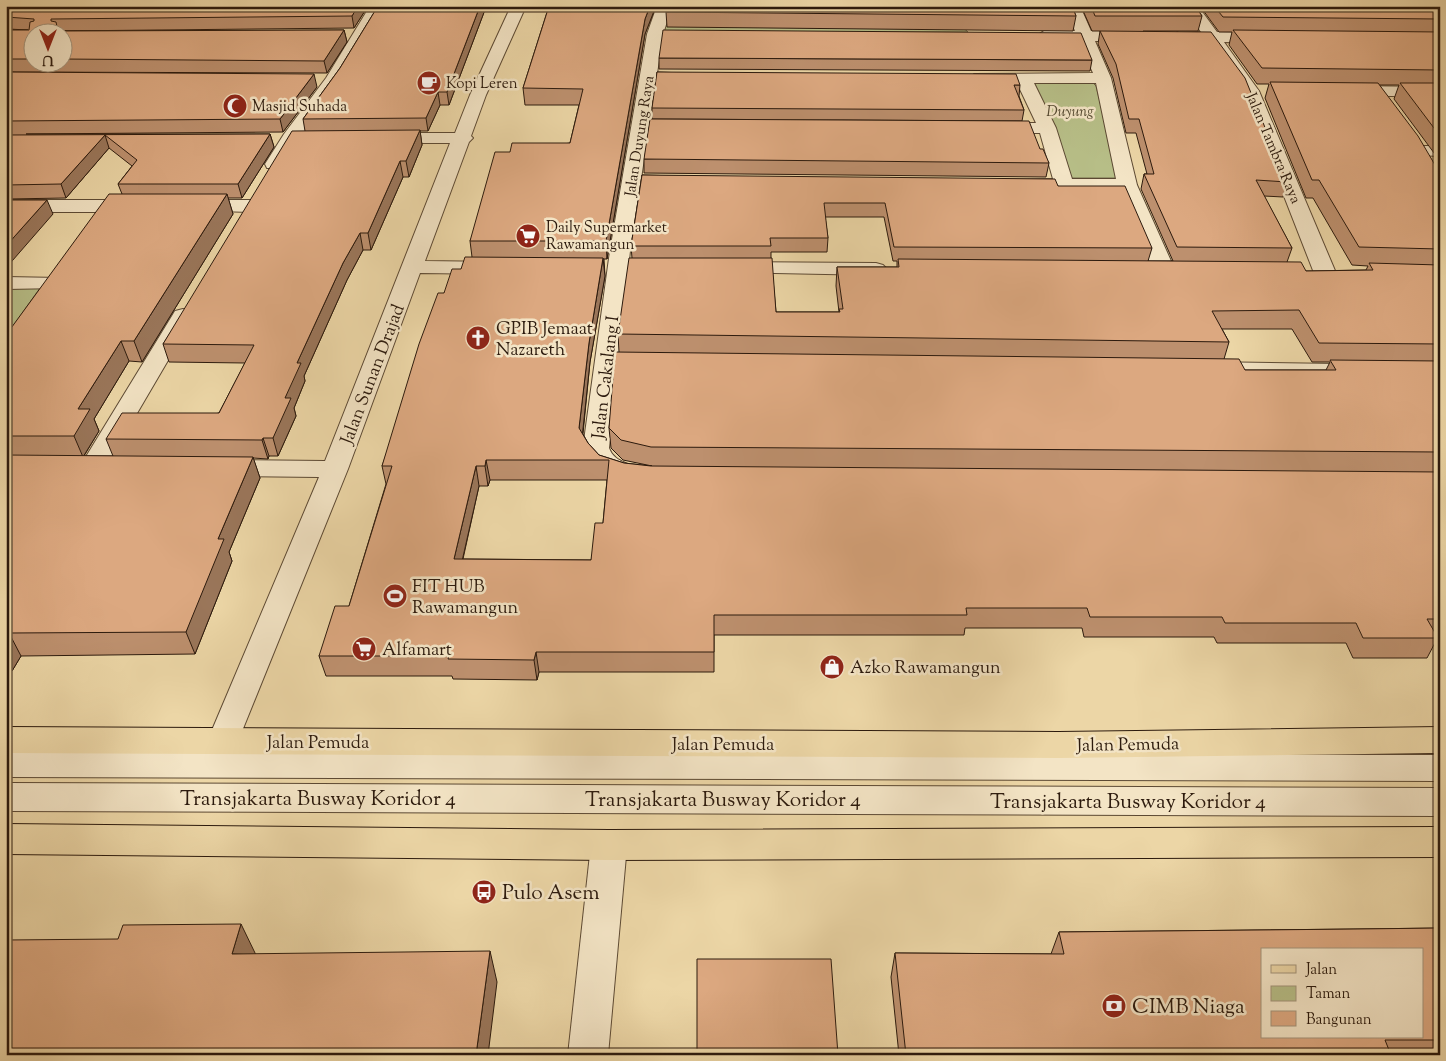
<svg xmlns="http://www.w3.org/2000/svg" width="1446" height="1061" font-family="'Sorts Mill Goudy',serif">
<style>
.green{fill:#b7be87;stroke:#726c4a}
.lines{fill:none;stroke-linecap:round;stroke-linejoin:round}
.minor-casing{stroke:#5c4933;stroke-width:2}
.major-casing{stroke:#2c1a0d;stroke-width:2}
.minor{fill:#f3e4c5;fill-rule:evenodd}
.major{fill:#ecd6a6;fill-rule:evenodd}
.wall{fill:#bd906e;stroke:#2c1a0d;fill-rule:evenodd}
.shaded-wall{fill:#9a765a;stroke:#2c1a0d}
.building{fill:#dca880;stroke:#2c1a0d;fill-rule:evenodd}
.labels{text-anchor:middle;stroke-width:5;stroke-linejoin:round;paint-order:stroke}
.far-poi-label{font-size:15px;fill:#2c1a0d;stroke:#f3e4c5;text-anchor:start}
.far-park-label{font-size:15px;font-style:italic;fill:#564b32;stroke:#f3e4c5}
.far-street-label{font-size:15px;fill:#2c1a0d;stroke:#f3e4c5}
.poi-label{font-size:18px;fill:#2c1a0d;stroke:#f3e4c5;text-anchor:start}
.street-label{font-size:18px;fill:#2c1a0d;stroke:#f3e4c5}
.near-street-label{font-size:21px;fill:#2c1a0d;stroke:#f3e4c5}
.near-poi-label{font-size:21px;fill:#2c1a0d;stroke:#f3e4c5;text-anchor:start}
</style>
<rect width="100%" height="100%" fill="#ecd6a6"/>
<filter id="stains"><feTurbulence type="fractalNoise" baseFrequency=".004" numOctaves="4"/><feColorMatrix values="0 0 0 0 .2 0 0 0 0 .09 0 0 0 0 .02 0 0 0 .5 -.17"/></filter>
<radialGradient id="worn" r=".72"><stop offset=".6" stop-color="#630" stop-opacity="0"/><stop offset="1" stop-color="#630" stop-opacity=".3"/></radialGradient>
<g class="green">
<polygon points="658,12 960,25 968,32 656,32"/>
<polygon points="1027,80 1091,81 1096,86 1119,178 1061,178"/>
<polygon points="40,288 6,336 6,289"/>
</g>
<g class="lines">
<defs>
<g id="minor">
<path d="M 370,6 L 385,6 C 352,62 317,115 281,168 L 267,168 L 265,164 L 284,134 L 326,78 Z"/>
<polygon points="511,6 526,6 486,95 471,136 473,138 469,142 425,261 498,262 505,264 509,268 505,272 498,274 420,273 348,469 234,751 1440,755 1440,781 6,777 6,751 212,751 207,742 319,477 220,476 211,474 207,468 211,462 220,460 325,461 450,143 383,143 377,142 374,138 377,134 383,133 455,133 470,95"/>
<path d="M 657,6 L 672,6 L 663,34 L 630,251 L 609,448 C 615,464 631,461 639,473 L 635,479 C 612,485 592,470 583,448 L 610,251 L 647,34 Z"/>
<path d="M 1065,6 L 1080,6 L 1091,31 L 1136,31 L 1144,36 L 1136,41 L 1095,41 L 1111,78 L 1137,185 L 1175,270 L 1171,274 L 1164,276 L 1157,274 L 1153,270 L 1120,191 L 1012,188 L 1009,184 L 1012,180 L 1053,179 L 1040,133 L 995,133 L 989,132 L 986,128 L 989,124 L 995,123 L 1036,123 L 1017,83 L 980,83 L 974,82 L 972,78 L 974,74 L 1093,73 L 1079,41 L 1044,41 L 1036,36 L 1044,31 L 1075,31 ZM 1034,83 L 1096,83 L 1116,179 L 1072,179 L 1056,128 Z"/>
<polygon points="1183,6 1198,6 1217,32 1268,33 1276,38 1268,43 1224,42 1259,91 1336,273 1333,278 1325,279 1317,278 1314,273 1243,91 1207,41 1179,41 1171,36 1179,31 1201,32"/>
<polygon points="1348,86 1440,87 1440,97 1342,95 1340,91 1342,87"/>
<polygon points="1422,146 1440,146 1440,156 1416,155 1413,151 1416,147"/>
<polygon points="6,200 137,200 144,202 147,206 144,210 137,212 6,212"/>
<polygon points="193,200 250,200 257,202 260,206 257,210 250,212 186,210 183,206 186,202"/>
<polygon points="736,262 876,263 883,265 887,269 883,273 876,275 729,272 725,268 729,264"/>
<polygon points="6,277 60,278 63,283 60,288 6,289"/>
<polygon points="183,309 191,311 194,316 105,468 101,474 92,476 83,474 79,468 172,316 175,311"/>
<polygon points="1206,362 1338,364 1346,366 1350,371 1346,376 1338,378 1206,376 1198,374 1194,369 1198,364"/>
<polygon points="6,783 1440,788 1440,816 6,811"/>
<polygon points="609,830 621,834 627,845 608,1055 568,1055 591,845 597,834"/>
</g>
<g id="major">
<polygon points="6,727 1059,732 1440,727 1440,753 1059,758 6,753"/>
<polygon points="6,824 609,830 1440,827 1440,857 609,860 6,854"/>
</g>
</defs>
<use href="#minor" class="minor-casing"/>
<use href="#major" class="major-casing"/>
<use href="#minor" class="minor"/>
<use href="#major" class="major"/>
</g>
<g class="wall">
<path d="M 368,6 L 354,28 L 59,31 L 344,30 L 347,42 L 327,73 L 6,72 L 6,30 L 28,30 L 8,29 L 6,24 L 6,15 ZM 32,32 L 62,32 L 62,62 L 32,62 Z"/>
<polygon points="378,6 489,6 489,7 486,7 449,105 440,105 428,131 420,131 422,145 409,177 403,177 371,250 363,250 347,280 304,376 305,381 294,408 296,416 278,456 269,456 268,459 253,458 260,478 229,552 232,561 195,654 21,656 12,671 6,671 6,335 122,194 118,184 132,166 109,148 66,198 6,199 6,72 317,87 283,132 26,134 270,134 274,147 242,198 228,198 233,214 142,362 129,361 94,419 99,431 84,456 113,456 106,439 219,413 245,363 169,362 163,344 305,131 303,119 340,68"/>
<path d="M 549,6 L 656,6 L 645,34 L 607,259 L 604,259 L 605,276 L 590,362 L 583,434 L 588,443 L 599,455 L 624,463 L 652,466 L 623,460 L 611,448 L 609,428 L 619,352 L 618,334 L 632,258 L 631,246 L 642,175 L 1058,186 L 1152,248 L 1148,261 L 1173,261 L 1141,189 L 1144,174 L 1147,174 L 1136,133 L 1126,133 L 1113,78 L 1098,44 L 1100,31 L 1092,31 L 1081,6 L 1195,6 L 1202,16 L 1198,31 L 1143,31 L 1287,182 L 1283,197 L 1264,196 L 1292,248 L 1287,262 L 1306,271 L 1366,270 L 1368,266 L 1352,265 L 1313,198 L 1306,198 L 1265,98 L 1269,84 L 1257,84 L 1229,45 L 1232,32 L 1219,32 L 1200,6 L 1440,6 L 1440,161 L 1394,99 L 1399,85 L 1379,85 L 1438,170 L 1440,170 L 1440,639 L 1437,639 L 1427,658 L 1353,658 L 1346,643 L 1217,643 L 1214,637 L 1084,637 L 1082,628 L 965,628 L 964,635 L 714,635 L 714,672 L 539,672 L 537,680 L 453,679 L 452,676 L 326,676 L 319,656 L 349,606 L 386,484 L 382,466 L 444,293 L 461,269 L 472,257 L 470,241 L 510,152 L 570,143 L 579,105 L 525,105 L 523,88 ZM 825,217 L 884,217 L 893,261 L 897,261 L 897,267 L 837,267 L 836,286 L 839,312 L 776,312 L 771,258 L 771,252 L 827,252 L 828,238 ZM 1222,329 L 1292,329 L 1312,362 L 1330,362 L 1326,370 L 1245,370 L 1224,359 L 1229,342 ZM 490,480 L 607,480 L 603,523 L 591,560 L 463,559 L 479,486 L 488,486 Z"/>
<polygon points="668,6 1072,6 1076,16 1073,31 667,27 666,12"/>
<polygon points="659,58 1092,60 1090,71 659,69"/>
<polygon points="657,72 1020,85 1019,96 1024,110 1022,121 652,119 652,108"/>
<polygon points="1040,149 1049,163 1046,177 644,173 644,159"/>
<polygon points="1440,928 1440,1055 899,1055 891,977 895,953 1051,954 1059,932 1357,929"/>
</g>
<g class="shaded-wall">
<polygon points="6,6 13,6 6,12"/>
<polygon points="358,6 368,6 354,28 352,16"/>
<polygon points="480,6 486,6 486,7 449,105 447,92"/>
<polygon points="650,6 656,6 645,34 607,259 606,241 645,19"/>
<polygon points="344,30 347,42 327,73 324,61"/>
<polygon points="314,74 317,87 283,132 280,119"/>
<polygon points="438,92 440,105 428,131 426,118"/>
<polygon points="420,130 422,145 409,177 406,161"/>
<polygon points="270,134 274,147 242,198 238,184"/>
<polygon points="105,135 109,148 66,198 61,184"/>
<polygon points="400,161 403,177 371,250 368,233"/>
<polygon points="227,194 233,214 142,362 134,341"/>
<polygon points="47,200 53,214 6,268 6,246"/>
<polygon points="360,233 363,250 347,280 304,376 305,381 294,408 296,416 278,456 273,438 285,398 297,363 343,263"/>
<polygon points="603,258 605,276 590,362 581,448 579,428 589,343"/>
<polygon points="121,341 129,361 94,419 99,431 83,457 74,436 78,409"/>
<polygon points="263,438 269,456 268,459 262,440"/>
<polygon points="253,457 260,478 229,552 232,561 195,654 186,632 218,539"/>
<polygon points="486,460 490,480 488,486 485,466"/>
<polygon points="476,466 479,486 458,579 454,559"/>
<polygon points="9,633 21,656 12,671 6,660 6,638"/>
<polygon points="536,652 539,672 537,680 534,660"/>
<polygon points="241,924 256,955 232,954"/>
<polygon points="490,951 497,982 488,1055 476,1055"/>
</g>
<g class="building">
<polygon points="17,6 358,6 352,16 51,19 51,21 56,22 58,31 344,30 324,61 62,59 62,32 32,32 32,59 6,59 6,30 29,30 30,22 34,21 34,19 6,17 6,15"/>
<polygon points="378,6 480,6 447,92 438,92 426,118 303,119 340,68"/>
<polygon points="549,6 650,6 645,19 606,241 470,241 495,152 510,152 512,143 570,143 583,89 523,88"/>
<polygon points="668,6 787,6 849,10 854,6 1072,6 1076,16 666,12"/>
<polygon points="1091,6 1195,6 1202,16 1095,16"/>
<polygon points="1214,6 1440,6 1440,19 1223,17"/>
<polygon points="663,30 1081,33 1092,60 659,58"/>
<polygon points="1233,30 1440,32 1440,70 1262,68"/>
<polygon points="1100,31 1211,32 1245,78 1287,182 1256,180 1292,248 1177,247 1144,174 1154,174 1139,119 1129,119 1116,64"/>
<polygon points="6,72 314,74 280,119 6,121"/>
<polygon points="657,72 1016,74 1020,85 1014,85 1024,110 652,108"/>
<polygon points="1270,82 1378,83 1418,136 1438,170 1440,170 1440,249 1359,247 1319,180 1312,180"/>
<polygon points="1400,83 1440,83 1440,136"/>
<polygon points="650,119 1029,121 1040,149 1043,149 1049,163 644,159"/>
<polygon points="420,130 406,161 400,161 368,233 360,233 343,263 297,363 301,363 285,398 291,398 273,438 263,438 262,440 106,439 122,413 219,413 254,345 163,344 292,131"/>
<polygon points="270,134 238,184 118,184 137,160 105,135 61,184 6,185 6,135"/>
<polygon points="642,175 1055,179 1058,186 1125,186 1152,248 894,247 885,203 824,203 828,238 770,238 771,246 631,246"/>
<polygon points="109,194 227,194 134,341 121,341 78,409 90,409 74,436 6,436 6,335"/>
<polygon points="6,200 47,200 6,246"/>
<path d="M 465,257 L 603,258 L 589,343 L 579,428 L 588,443 L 599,455 L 624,463 L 651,466 L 1440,472 L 1440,619 L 1427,619 L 1438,638 L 1363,638 L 1356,623 L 1225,623 L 1222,617 L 1090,617 L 1087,608 L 966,608 L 967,615 L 714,615 L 714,652 L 536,652 L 534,660 L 448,659 L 449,656 L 319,656 L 335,606 L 349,606 L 392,466 L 382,466 L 419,344 L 438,293 L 444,293 L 452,269 L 461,269 ZM 486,460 L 609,460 L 603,523 L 595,523 L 591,560 L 454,559 L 476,466 L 485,466 Z"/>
<polygon points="629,258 772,258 776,312 840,312 839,309 843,309 837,267 899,267 898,259 1301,262 1306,271 1373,270 1369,263 1440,265 1440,344 1319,343 1299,310 1212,311 1229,342 618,334"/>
<polygon points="615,352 1239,359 1245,370 1336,370 1330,360 1440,361 1440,452 651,447 621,440 609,428"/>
<polygon points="6,455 253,457 218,539 224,539 186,632 9,633 6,638"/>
<polygon points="241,924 232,954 490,951 476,1055 6,1055 6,940 118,939 123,925"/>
<path d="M 1440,928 L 1440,1040 L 1385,1040 L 1391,1055 L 906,1055 L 895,953 L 1064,954 L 1059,932 L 1357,929 ZM 1262,950 L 1422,950 L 1422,1037 L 1262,1037 Z"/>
<polygon points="697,959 831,959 838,1055 697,1055"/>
</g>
<defs>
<symbol id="cafe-disc" viewBox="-11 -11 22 22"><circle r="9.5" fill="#8f2418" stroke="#f3e4c5"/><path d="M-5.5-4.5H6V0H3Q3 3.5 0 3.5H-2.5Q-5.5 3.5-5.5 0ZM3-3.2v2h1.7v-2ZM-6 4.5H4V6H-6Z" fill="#fff"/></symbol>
<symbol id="mosque-disc" viewBox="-11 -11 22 22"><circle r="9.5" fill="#8f2418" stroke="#f3e4c5"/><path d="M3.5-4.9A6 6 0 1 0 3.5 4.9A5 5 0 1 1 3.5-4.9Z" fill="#fff"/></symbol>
<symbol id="supermarket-disc" viewBox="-11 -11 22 22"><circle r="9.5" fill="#8f2418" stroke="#f3e4c5"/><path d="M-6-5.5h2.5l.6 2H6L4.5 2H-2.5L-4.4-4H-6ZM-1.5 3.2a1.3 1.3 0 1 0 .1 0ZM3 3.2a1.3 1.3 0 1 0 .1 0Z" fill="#fff"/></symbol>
<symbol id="church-disc" viewBox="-11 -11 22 22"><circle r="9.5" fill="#8f2418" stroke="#f3e4c5"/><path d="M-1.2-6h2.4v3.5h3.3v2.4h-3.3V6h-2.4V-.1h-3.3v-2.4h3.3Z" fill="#fff"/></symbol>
<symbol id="stadium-disc" viewBox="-11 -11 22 22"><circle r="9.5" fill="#8f2418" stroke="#f3e4c5"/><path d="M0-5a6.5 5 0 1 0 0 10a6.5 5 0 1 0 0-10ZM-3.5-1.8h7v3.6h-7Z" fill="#fff"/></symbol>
<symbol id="shop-disc" viewBox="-11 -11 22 22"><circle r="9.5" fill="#8f2418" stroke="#f3e4c5"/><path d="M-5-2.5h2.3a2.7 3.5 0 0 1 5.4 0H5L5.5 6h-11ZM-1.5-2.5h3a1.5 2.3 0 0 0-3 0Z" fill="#fff"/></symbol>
<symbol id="bus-disc" viewBox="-11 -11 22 22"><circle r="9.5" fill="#8f2418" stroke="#f3e4c5"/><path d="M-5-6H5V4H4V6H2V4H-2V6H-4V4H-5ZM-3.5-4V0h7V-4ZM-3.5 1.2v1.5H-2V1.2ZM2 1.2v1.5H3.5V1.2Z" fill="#fff"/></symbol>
<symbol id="bank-disc" viewBox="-11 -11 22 22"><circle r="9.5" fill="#8f2418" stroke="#f3e4c5"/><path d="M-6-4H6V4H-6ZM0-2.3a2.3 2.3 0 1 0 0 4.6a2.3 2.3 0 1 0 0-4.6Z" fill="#fff"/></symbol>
</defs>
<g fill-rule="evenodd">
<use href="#cafe-disc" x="415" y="69" width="28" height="28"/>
<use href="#mosque-disc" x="221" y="92" width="28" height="28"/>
<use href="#supermarket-disc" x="514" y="222" width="28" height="28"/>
<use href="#church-disc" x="464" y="324" width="28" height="28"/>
<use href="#stadium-disc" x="381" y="582" width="28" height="28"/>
<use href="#supermarket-disc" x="350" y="635" width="28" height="28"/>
<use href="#shop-disc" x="818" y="653" width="28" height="28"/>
<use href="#bus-disc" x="470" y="878" width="28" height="28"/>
<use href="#bank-disc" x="1100" y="992" width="28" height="28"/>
</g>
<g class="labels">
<g class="far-poi-label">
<text x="446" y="88">Kopi Leren</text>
<text x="252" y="111">Masjid Suhada</text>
<text x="546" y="232">Daily Supermarket<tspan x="546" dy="17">Rawamangun</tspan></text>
</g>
<g class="far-park-label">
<text x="1070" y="116">Duyung</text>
</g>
<g class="far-street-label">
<text transform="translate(639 136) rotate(-81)" y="5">Jalan Duyung Raya</text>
<text transform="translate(1274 148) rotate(67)" y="5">Jalan Tambra Raya</text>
</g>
<g class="poi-label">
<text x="496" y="334">GPIB Jemaat<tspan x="496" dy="21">Nazareth</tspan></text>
<text x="412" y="592">FIT HUB<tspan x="412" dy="21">Rawamangun</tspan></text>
<text x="382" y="655">Alfamart</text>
<text x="850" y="673">Azko Rawamangun</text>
</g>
<g class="street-label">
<text transform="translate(372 374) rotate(-69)" y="6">Jalan Sunan Drajad</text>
<text transform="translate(605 377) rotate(-83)" y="6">Jalan Cakalang I</text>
<text x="318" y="748">Jalan Pemuda</text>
<text x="723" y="750">Jalan Pemuda</text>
<text transform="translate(1128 744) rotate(-1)" y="6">Jalan Pemuda</text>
</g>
<g class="near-street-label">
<text x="318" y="805">Transjakarta Busway Koridor 4</text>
<text x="723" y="806">Transjakarta Busway Koridor 4</text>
<text x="1128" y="808">Transjakarta Busway Koridor 4</text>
</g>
<g class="near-poi-label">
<text x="502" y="899">Pulo Asem</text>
<text x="1132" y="1013">CIMB Niaga</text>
</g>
</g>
<rect width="1446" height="1061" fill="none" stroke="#ecd6a6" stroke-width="25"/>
<rect x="8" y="8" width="1431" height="1046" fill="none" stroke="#2c1a0d" stroke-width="2.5"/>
<rect x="12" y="12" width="1421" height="1036" fill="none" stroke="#2c1a0d"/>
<rect x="1261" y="948" width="162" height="90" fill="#f3e4c5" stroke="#a3937b"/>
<rect x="1271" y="965" width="25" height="8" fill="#ecd6a6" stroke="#a3937b"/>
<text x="1306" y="974" font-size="15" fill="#2c1a0d">Jalan</text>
<rect x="1271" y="986" width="25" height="15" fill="#b7be87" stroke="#a3937b"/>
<text x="1306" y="998" font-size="15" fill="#2c1a0d">Taman</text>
<rect x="1271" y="1011" width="25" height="15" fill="#dca880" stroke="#a3937b"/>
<text x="1306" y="1024" font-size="15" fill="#2c1a0d">Bangunan</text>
<g transform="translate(48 48) rotate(180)"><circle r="24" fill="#f3e4c5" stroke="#a3937b"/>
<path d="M0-4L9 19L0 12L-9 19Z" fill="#8f2418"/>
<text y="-8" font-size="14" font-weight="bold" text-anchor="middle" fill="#2c1a0d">U</text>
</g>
<rect width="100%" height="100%" filter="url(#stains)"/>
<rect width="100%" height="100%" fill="url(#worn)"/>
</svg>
